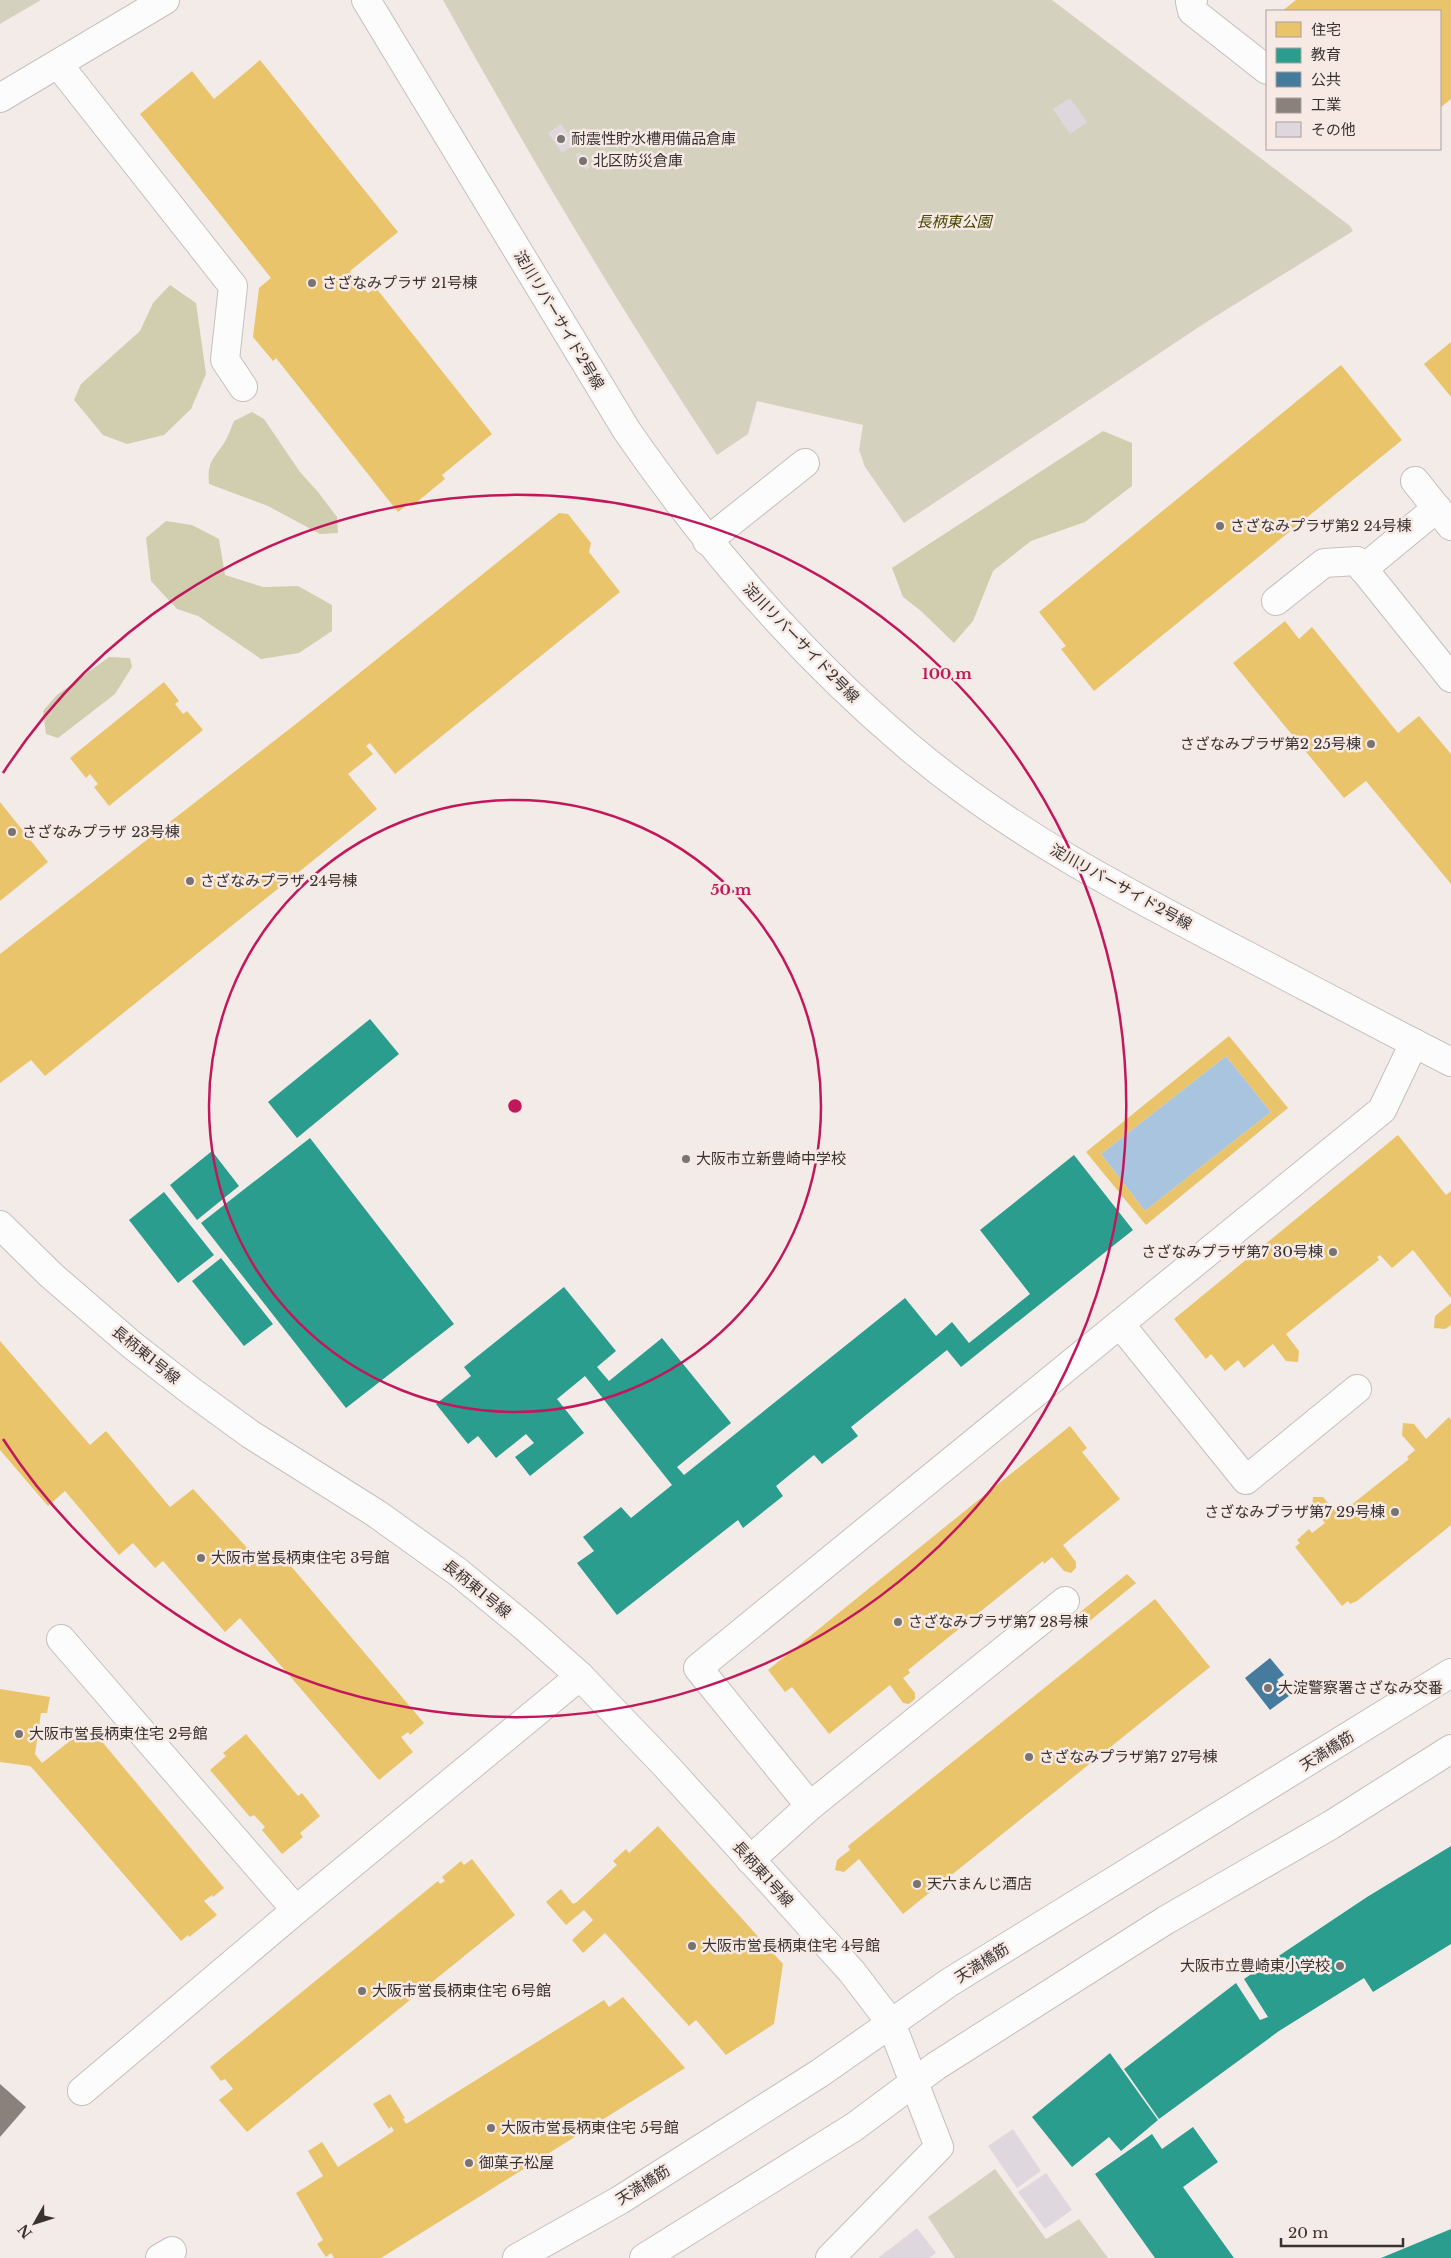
<svg xmlns="http://www.w3.org/2000/svg" width="1451" height="2258" font-family="'Libre Baskerville','Noto Sans JP',serif">
<style>
.green{fill:#d4d2bf}
.forest{fill:#d0ceaf}
.water{fill:#a9c4df}
.homes{fill:#e9c46a;fill-rule:evenodd}
.schools{fill:#2a9d8f}
.public{fill:#457b9d}
.industry{fill:#8a817c}
.building{fill:#ded8de}
.lines{fill:none;stroke-linecap:round;stroke-linejoin:round}
.minor-casing{stroke:#c5bfbd;stroke-width:30}
.minor{stroke:#fdfcfc;stroke-width:28}
.ring{fill:none;stroke:#c2185b;stroke-width:2.5}
.poi-dot{fill:#797371;stroke:#f7e9e4;stroke-width:2}
.labels{text-anchor:middle;stroke-width:5;stroke-linejoin:round;paint-order:stroke}
.poi-label{font-size:15px;fill:#383331;stroke:#f7e9e4;text-anchor:start}
.park-label{font-size:15px;font-style:italic;fill:#454703;stroke:#f7e9e4}
.street-label{font-size:15px;fill:#383331;stroke:#f7e9e4}
.centre{fill:#c2185b;stroke:#f7e9e4;stroke-width:2.5}
.ring-label{font-size:15px;text-anchor:middle;font-weight:bold;fill:#c2185b;stroke:#f7e9e4;stroke-width:5;stroke-linejoin:round;paint-order:stroke}
</style>
<rect width="100%" height="100%" fill="#f3ebe8"/>
<g class="green">
<polygon points="0,0 41,0 0,24"/>
<path d="M 443,0 L 1052,0 L 1350,226 L 1353,231 L 1205,323 L 904,523 L 865,467 L 859,450 L 863,425 L 757,401 L 748,434 L 717,455 C 619,307 529,155 443,0 Z"/>
<polygon points="995,2169 1046,2239 1079,2219 1108,2258 955,2258 928,2217"/>
</g>
<g class="forest">
<polygon points="170,285 196,303 206,374 191,409 164,435 127,444 103,435 74,400 81,384 140,331 153,303"/>
<path d="M 252,412 L 264,419 L 300,472 L 318,492 L 337,517 L 338,533 L 320,534 L 268,506 L 209,484 C 207,462 213,460 224,443 C 228,437 231,428 234,421 Z"/>
<polygon points="1103,431 1132,443 1132,486 1085,522 1031,541 993,571 973,621 954,643 921,611 903,597 892,568"/>
<polygon points="166,521 192,525 219,539 225,575 263,587 298,586 332,605 332,631 299,653 261,659 198,616 177,609 151,581 146,538"/>
<polygon points="109,657 130,658 132,667 115,694 58,738 46,734 43,711 57,695"/>
</g>
<polygon class="water" points="1226,1056 1271,1112 1145,1211 1101,1154"/>
<g class="homes">
<polygon points="1296,0 1451,0 1451,99 1440,108 1440,11 1282,11"/>
<polygon points="260,60 398,232 350,271 368,293 376,288 492,434 442,475 445,479 412,506 409,503 398,512 276,358 273,361 253,337 259,288 271,278 140,114 192,71 214,99"/>
<polygon points="1451,342 1451,397 1424,364"/>
<polygon points="1341,365 1402,440 1094,691 1061,649 1066,646 1039,612"/>
<polygon points="559,513 568,514 591,543 589,552 620,592 395,774 370,743 366,746 373,754 348,774 377,809 45,1076 31,1060 0,1083 0,954 301,720"/>
<polygon points="1285,621 1299,639 1312,627 1398,733 1419,716 1451,754 1451,884 1366,781 1344,798 1233,663"/>
<polygon points="164,682 179,701 175,704 183,714 187,711 203,730 109,806 94,787 98,784 90,774 86,778 70,758"/>
<polygon points="0,802 48,862 0,901"/>
<path d="M 1229,1036 L 1288,1108 L 1146,1225 L 1086,1152 ZM 1226,1056 L 1271,1112 L 1145,1211 L 1101,1154 Z"/>
<polygon points="1398,1135 1446,1195 1451,1191 1451,1298 1413,1250 1392,1268 1380,1255 1377,1257 1379,1260 1286,1334 1299,1351 1298,1362 1286,1361 1273,1344 1244,1368 1238,1360 1225,1371 1211,1354 1206,1359 1174,1319"/>
<polygon points="1451,1303 1451,1325 1445,1329 1434,1328 1435,1316"/>
<polygon points="0,1341 90,1445 106,1431 170,1507 193,1489 263,1565 279,1552 424,1723 410,1735 408,1732 401,1737 413,1752 379,1780 240,1618 225,1632 163,1561 155,1568 133,1543 119,1555 65,1491 48,1506 0,1450"/>
<polygon points="1449,1417 1451,1420 1451,1525 1357,1601 1350,1604 1348,1601 1342,1606 1295,1547 1300,1543 1297,1540 1309,1529 1312,1533 1325,1523 1312,1507 1313,1497 1323,1497 1337,1513 1344,1508 1345,1510 1409,1459 1407,1457 1415,1450 1402,1435 1403,1423 1414,1424 1426,1439"/>
<polygon points="1070,1426 1087,1448 1082,1452 1120,1499 1063,1545 1076,1562 1076,1568 1071,1573 1064,1571 1052,1557 1044,1564 1043,1561 908,1670 910,1673 903,1678 915,1693 915,1699 909,1704 903,1703 890,1685 829,1734 792,1687 785,1692 768,1670"/>
<polygon points="1127,1574 1136,1583 1086,1624 1078,1614"/>
<polygon points="1155,1599 1210,1667 903,1914 859,1859 844,1872 835,1870 837,1860 850,1850 848,1846"/>
<polygon points="0,1689 50,1697 47,1713 41,1713 35,1754 42,1763 89,1726 224,1888 213,1897 212,1895 204,1901 217,1915 189,1937 188,1935 181,1941 34,1770 30,1766 0,1762"/>
<polygon points="246,1734 298,1796 302,1793 320,1816 300,1833 303,1837 282,1854 262,1830 265,1827 254,1815 250,1817 210,1770 226,1756 223,1753"/>
<polygon points="658,1826 783,1964 774,2024 726,2055 696,2020 689,2026 605,1933 583,1953 572,1940 593,1920 584,1910 566,1925 546,1902 561,1889 573,1904 577,1902 617,1865 613,1861 626,1849 629,1853"/>
<polygon points="472,1859 515,1915 247,2132 219,2100 233,2089 225,2079 221,2081 210,2067 438,1881 440,1884 445,1881 442,1877 461,1861 464,1865"/>
<polygon points="623,1997 685,2068 381,2258 334,2258 331,2253 326,2257 317,2244 323,2240 296,2193 323,2176 308,2151 322,2142 338,2167 394,2131 391,2126 389,2129 373,2104 390,2094 405,2118 403,2119 406,2124 604,2000 609,2007"/>
</g>
<g class="schools">
<polygon points="370,1019 399,1054 297,1138 268,1102"/>
<polygon points="310,1138 454,1324 346,1408 201,1223"/>
<polygon points="212,1151 239,1186 197,1220 170,1185"/>
<polygon points="1074,1155 1133,1230 961,1367 947,1350 851,1427 858,1436 822,1464 814,1455 776,1486 783,1496 743,1528 738,1520 617,1615 577,1563 594,1551 583,1537 621,1507 631,1518 672,1485 585,1376 557,1399 584,1433 530,1476 515,1457 534,1443 526,1434 496,1458 478,1436 468,1444 436,1404 471,1376 464,1367 564,1287 616,1351 597,1367 609,1381 662,1338 731,1423 677,1467 684,1475 905,1298 936,1336 952,1322 969,1343 1030,1294 980,1230"/>
<polygon points="164,1192 214,1255 178,1283 129,1220"/>
<polygon points="221,1258 273,1324 244,1346 192,1281"/>
<polygon points="1451,1846 1451,1944 1373,1992 1364,1978 1279,2031 1159,2119 1124,2069 1236,1983 1260,2020 1268,2017 1244,1979 1367,1897"/>
<polygon points="1110,2053 1158,2120 1121,2151 1109,2137 1072,2167 1032,2117"/>
<polygon points="1193,2127 1218,2162 1183,2187 1234,2258 1155,2258 1095,2174 1152,2134 1162,2149"/>
<polygon points="1451,2229 1451,2258 1381,2258"/>
</g>
<polygon class="public" points="1270,1658 1284,1675 1277,1680 1289,1696 1270,1710 1245,1678"/>
<polygon class="industry" points="0,2084 26,2107 0,2137"/>
<g class="building">
<polygon points="1070,98 1087,122 1070,134 1053,109"/>
<polygon points="561,124 575,144 562,153 548,133"/>
<polygon points="580,152 590,167 586,170 575,155"/>
<polygon points="1013,2129 1041,2171 1017,2188 988,2146"/>
<polygon points="1046,2173 1072,2210 1045,2229 1018,2192"/>
<polygon points="917,2228 936,2253 929,2258 878,2258"/>
</g>
<g class="lines">
<defs>
<g id="minor">
<path d="M 366,0 L 627,431 C 708,548 798,653 908,746 C 1009,832 1127,893 1244,954 C 1313,990 1382,1027 1451,1062"/>
<polyline points="1193,0 1190,2 1192,11 1267,70"/>
<polyline points="58,64 233,286 225,360 243,387"/>
<polyline points="0,98 165,0"/>
<polyline points="1415,481 1451,526"/>
<polyline points="707,541 805,463"/>
<polyline points="1363,569 1437,508"/>
<polyline points="1276,601 1324,563 1357,561 1451,678"/>
<polyline points="0,1225 52,1276 132,1345 191,1391 250,1434 377,1514 458,1572 526,1628 580,1676 667,1767 825,1942 852,1972 891,2023 939,2147 830,2258"/>
<polyline points="1120,1324 1246,1480 1357,1389"/>
<polyline points="61,1639 296,1910"/>
<polyline points="810,1806 698,1668 1382,1110 1414,1043"/>
<polyline points="750,1860 810,1806 1065,1601"/>
<polyline points="82,2091 296,1910 580,1676"/>
<polyline points="160,2258 172,2251"/>
<polyline points="517,2258 620,2200 820,2073 950,1982 1451,1673"/>
<polyline points="644,2258 854,2127 936,2066 1166,1920 1331,1825 1451,1749"/>
</g>
</defs>
<use href="#minor" class="minor-casing"/>
<use href="#minor" class="minor"/>
</g>
<g class="ring">
<circle cx="515" cy="1106" r="306"/>
<path d="M3 773A611 611 0 1 1 3 1439"/>
</g>
<g class="poi-dot">
<circle cx="561" cy="139" r="5"/>
<circle cx="583" cy="161" r="5"/>
<circle cx="312" cy="283" r="5"/>
<circle cx="1220" cy="526" r="5"/>
<circle cx="1371" cy="744" r="5"/>
<circle cx="12" cy="832" r="5"/>
<circle cx="190" cy="881" r="5"/>
<circle cx="686" cy="1159" r="5"/>
<circle cx="1333" cy="1252" r="5"/>
<circle cx="1395" cy="1512" r="5"/>
<circle cx="201" cy="1558" r="5"/>
<circle cx="898" cy="1622" r="5"/>
<circle cx="1268" cy="1688" r="5"/>
<circle cx="19" cy="1734" r="5"/>
<circle cx="1029" cy="1757" r="5"/>
<circle cx="917" cy="1884" r="5"/>
<circle cx="692" cy="1946" r="5"/>
<circle cx="1340" cy="1966" r="5"/>
<circle cx="362" cy="1991" r="5"/>
<circle cx="491" cy="2128" r="5"/>
<circle cx="469" cy="2163" r="5"/>
</g>
<g class="labels">
<g class="poi-label">
<text x="571" y="144">耐震性貯水槽用備品倉庫</text>
<text x="593" y="166">北区防災倉庫</text>
<text x="322" y="288">さざなみプラザ 21号棟</text>
<text x="1230" y="531">さざなみプラザ第2 24号棟</text>
<text x="1361" y="749" text-anchor="end">さざなみプラザ第2 25号棟</text>
<text x="22" y="837">さざなみプラザ 23号棟</text>
<text x="200" y="886">さざなみプラザ 24号棟</text>
<text x="696" y="1164">大阪市立新豊崎中学校</text>
<text x="1323" y="1257" text-anchor="end">さざなみプラザ第7 30号棟</text>
<text x="1385" y="1517" text-anchor="end">さざなみプラザ第7 29号棟</text>
<text x="211" y="1563">大阪市営長柄東住宅 3号館</text>
<text x="908" y="1627">さざなみプラザ第7 28号棟</text>
<text x="1278" y="1693">大淀警察署さざなみ交番</text>
<text x="29" y="1739">大阪市営長柄東住宅 2号館</text>
<text x="1039" y="1762">さざなみプラザ第7 27号棟</text>
<text x="927" y="1889">天六まんじ酒店</text>
<text x="702" y="1951">大阪市営長柄東住宅 4号館</text>
<text x="1330" y="1971" text-anchor="end">大阪市立豊崎東小学校</text>
<text x="372" y="1996">大阪市営長柄東住宅 6号館</text>
<text x="501" y="2133">大阪市営長柄東住宅 5号館</text>
<text x="479" y="2168">御菓子松屋</text>
</g>
<g class="park-label">
<text x="954" y="227">長柄東公園</text>
</g>
<g class="street-label">
<text transform="translate(559 320) rotate(59)" y="5">淀川リバーサイド2号線</text>
<text transform="translate(801 643) rotate(46)" y="5">淀川リバーサイド2号線</text>
<text transform="translate(1121 887) rotate(29)" y="5">淀川リバーサイド2号線</text>
<text transform="translate(146 1355) rotate(39)" y="5">長柄東1号線</text>
<text transform="translate(477 1589) rotate(39)" y="5">長柄東1号線</text>
<text transform="translate(1327 1751) rotate(-32)" y="5">天満橋筋</text>
<text transform="translate(763 1874) rotate(48)" y="5">長柄東1号線</text>
<text transform="translate(982 1963) rotate(-32)" y="5">天満橋筋</text>
<text transform="translate(643 2185) rotate(-32)" y="5">天満橋筋</text>
</g>
</g>
<circle cx="515" cy="1106" r="8" class="centre"/>
<g class="ring-label">
<text x="947" y="679">100 m</text>
<text x="731" y="895">50 m</text>
</g>
<rect x="1266" y="10" width="175" height="140" fill="#f7e9e4" stroke="#aba09c"/>
<rect x="1276" y="22" width="25" height="15" fill="#e9c46a" stroke="#aba09c"/>
<text x="1311" y="35" font-size="15" fill="#383331">住宅</text>
<rect x="1276" y="48" width="25" height="15" fill="#2a9d8f" stroke="#aba09c"/>
<text x="1311" y="60" font-size="15" fill="#383331">教育</text>
<rect x="1276" y="72" width="25" height="15" fill="#457b9d" stroke="#aba09c"/>
<text x="1311" y="85" font-size="15" fill="#383331">公共</text>
<rect x="1276" y="98" width="25" height="15" fill="#8a817c" stroke="#aba09c"/>
<text x="1311" y="110" font-size="15" fill="#383331">工業</text>
<rect x="1276" y="122" width="25" height="15" fill="#ded8de" stroke="#aba09c"/>
<text x="1311" y="135" font-size="15" fill="#383331">その他</text>
<g transform="translate(35 2223) rotate(231)" stroke="#f7e9e4" stroke-width="4" paint-order="stroke">
<path d="M0-4L9 19L0 12L-9 19Z" fill="#383331"/>
<text y="-8" font-size="14" font-weight="bold" text-anchor="middle" fill="#383331">N</text>
</g>
<path d="M1281 2238v8h122v-8" fill="none" stroke="#383331" stroke-width="2.5"/>
<text x="1288" y="2238" font-size="15" fill="#383331" stroke="#f7e9e4" stroke-width="4" paint-order="stroke">20 m</text>
</svg>
